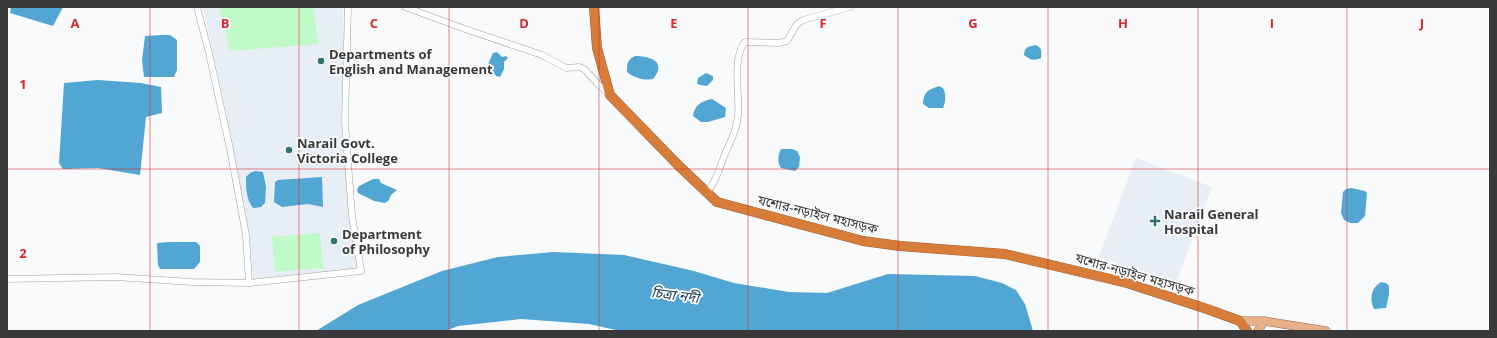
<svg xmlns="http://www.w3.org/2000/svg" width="1497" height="338" font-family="'Open Sans','Noto Sans Bengali',sans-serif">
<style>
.built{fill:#e7eef5}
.green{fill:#c0fac9}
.water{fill:#51a6d4}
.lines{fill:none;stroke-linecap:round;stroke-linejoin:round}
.minor-casing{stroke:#9e9fa1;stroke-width:7}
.major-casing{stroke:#a06539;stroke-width:9}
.highway-casing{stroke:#a06539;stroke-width:10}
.minor{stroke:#fff;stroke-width:6}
.major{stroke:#e7b088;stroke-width:8}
.highway{stroke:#d77c39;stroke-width:9}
.grid{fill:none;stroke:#d62828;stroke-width:1;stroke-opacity:0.55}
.poi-dot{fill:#2c7571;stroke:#f9fafc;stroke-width:1.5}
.labels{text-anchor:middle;stroke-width:3.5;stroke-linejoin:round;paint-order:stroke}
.poi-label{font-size:13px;font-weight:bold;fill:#39393a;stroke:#f9fafc;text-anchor:start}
.street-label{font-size:13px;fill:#39393a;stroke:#f9fafc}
.water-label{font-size:14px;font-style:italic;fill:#1d4256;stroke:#f9fafc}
.grid-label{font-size:13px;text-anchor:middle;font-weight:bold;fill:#d62828;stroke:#f9fafc;stroke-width:3.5;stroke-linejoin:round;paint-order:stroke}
</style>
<rect width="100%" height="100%" fill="#f9fafc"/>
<g class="built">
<polygon points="203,7 343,7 345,104 360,269 253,280 249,233 243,209 226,113"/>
<polygon points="1136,158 1212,187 1175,285 1099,257"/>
</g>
<g class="green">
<polygon points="219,7 314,7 318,44 230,51"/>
<polygon points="320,233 323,268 275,272 272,237"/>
</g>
<g class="water">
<polygon points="11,7 63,7 53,26 10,13"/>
<polygon points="162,35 170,35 177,40 177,70 174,77 144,77 142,60 145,36"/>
<path d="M 1035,45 C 1042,47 1042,51 1041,58 C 1034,61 1030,60 1024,55 C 1025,46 1028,47 1035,45 Z"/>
<polygon points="497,52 502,57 506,56 508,58 504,62 504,69 500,77 496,76 494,73 485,71 493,53"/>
<path d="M 635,56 C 651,56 667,62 653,79 C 644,81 635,78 627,72 C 627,64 627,60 635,56 Z"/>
<polygon points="706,73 713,76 713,80 707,86 700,85 697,83 698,78"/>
<polygon points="98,80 141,83 161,87 162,113 146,117 140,175 98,168 63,169 59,163 64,83"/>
<path d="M 939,86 L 943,88 C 946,94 946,101 943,108 L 929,108 L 923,104 C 924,91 928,90 939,86 Z"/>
<path d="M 712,99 L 726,108 L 725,117 L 708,122 L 701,122 L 693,116 C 694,105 702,101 712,99 Z"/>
<path d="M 781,149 L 792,149 L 797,151 L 800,157 L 799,167 L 795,171 L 781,168 C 777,163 778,155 781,149 Z"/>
<path d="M 255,171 L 263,172 L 266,187 L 265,203 L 261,207 L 253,208 C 246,199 246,188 246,177 L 250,173 Z"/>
<polygon points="322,177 323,207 308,204 282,207 274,202 275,182 278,180"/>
<polygon points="373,179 379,179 381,183 397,190 391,195 389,200 385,203 374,201 358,193 357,190 359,186"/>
<polygon points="1351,188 1365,191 1367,193 1365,216 1358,223 1350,223 1344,220 1341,213 1343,192 1346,189"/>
<polygon points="169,242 196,242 200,246 200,262 194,269 160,269 158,265 157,243"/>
<polygon points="553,252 624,255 694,271 734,283 789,292 827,293 888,274 975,276 1002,283 1016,290 1025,304 1033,331 620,331 589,324 521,319 458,326 446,331 316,331 358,305 442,271 498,257"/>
<path d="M 1381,282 L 1386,283 L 1389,286 L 1389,294 L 1386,308 L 1374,309 C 1369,299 1371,288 1381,282 Z"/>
</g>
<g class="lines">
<defs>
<g id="minor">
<polyline points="197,7 209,53 230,149 246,235 249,283"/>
<polyline points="405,7 465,29 542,55 566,68 579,67 584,69 599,85 609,94"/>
<path d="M 707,193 C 717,180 719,169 725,154 C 731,140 736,132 738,116 C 740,96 732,60 744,43 L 746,42 L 779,43 L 787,41 L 797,24 L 803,20 L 850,7"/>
<polyline points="7,279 116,277 192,282 249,283 361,271 352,216 345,122 348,7"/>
</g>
<g id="major">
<polyline points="1240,321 1264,321 1326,331"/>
<polyline points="1258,331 1264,321"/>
</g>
<polyline id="highway" points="594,7 597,48 610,95 678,165 717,202 863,241 900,246 1005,254 1127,283 1207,309 1240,321 1247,331"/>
</defs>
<use href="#minor" class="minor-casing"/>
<use href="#major" class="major-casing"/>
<use href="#highway" class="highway-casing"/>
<use href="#minor" class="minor"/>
<use href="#major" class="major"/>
<use href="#highway" class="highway"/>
</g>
<path class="grid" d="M 150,7 L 150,331M 299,7 L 299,331M 449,7 L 449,331M 599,7 L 599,331M 748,7 L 748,331M 898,7 L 898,331M 1048,7 L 1048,331M 1198,7 L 1198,331M 1347,7 L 1347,331M 7,169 L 1490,169"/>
<g class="poi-dot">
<circle cx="321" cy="61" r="4"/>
<circle cx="289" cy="150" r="4"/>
<path d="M1153 215h4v4h4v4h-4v4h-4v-4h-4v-4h4z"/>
<circle cx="334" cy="241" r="4"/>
</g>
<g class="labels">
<g class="poi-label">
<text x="329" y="59">Departments of<tspan x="329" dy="15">English and Management</tspan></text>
<text x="297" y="148">Narail Govt.<tspan x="297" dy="15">Victoria College</tspan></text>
<text x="1164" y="219">Narail General<tspan x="1164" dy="15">Hospital</tspan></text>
<text x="342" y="239">Department<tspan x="342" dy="15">of Philosophy</tspan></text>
</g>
<g class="street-label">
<text transform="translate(818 214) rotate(14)" y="5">যশোর-নড়াইল মহাসড়ক</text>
<text transform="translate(1135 274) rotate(16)" y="5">যশোর-নড়াইল মহাসড়ক</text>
</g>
<g class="water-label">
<text transform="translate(675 295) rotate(7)" y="5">চিত্রা নদী</text>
</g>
</g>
<g class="grid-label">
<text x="75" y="28">A</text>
<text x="225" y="28">B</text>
<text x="374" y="28">C</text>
<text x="524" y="28">D</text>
<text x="674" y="28">E</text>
<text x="823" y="28">F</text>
<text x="973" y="28">G</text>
<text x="1123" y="28">H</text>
<text x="1272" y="28">I</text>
<text x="1422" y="28">J</text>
<text x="23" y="89">1</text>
<text x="23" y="258">2</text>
</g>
<rect width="1497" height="338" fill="none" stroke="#39393a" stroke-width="16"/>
</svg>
